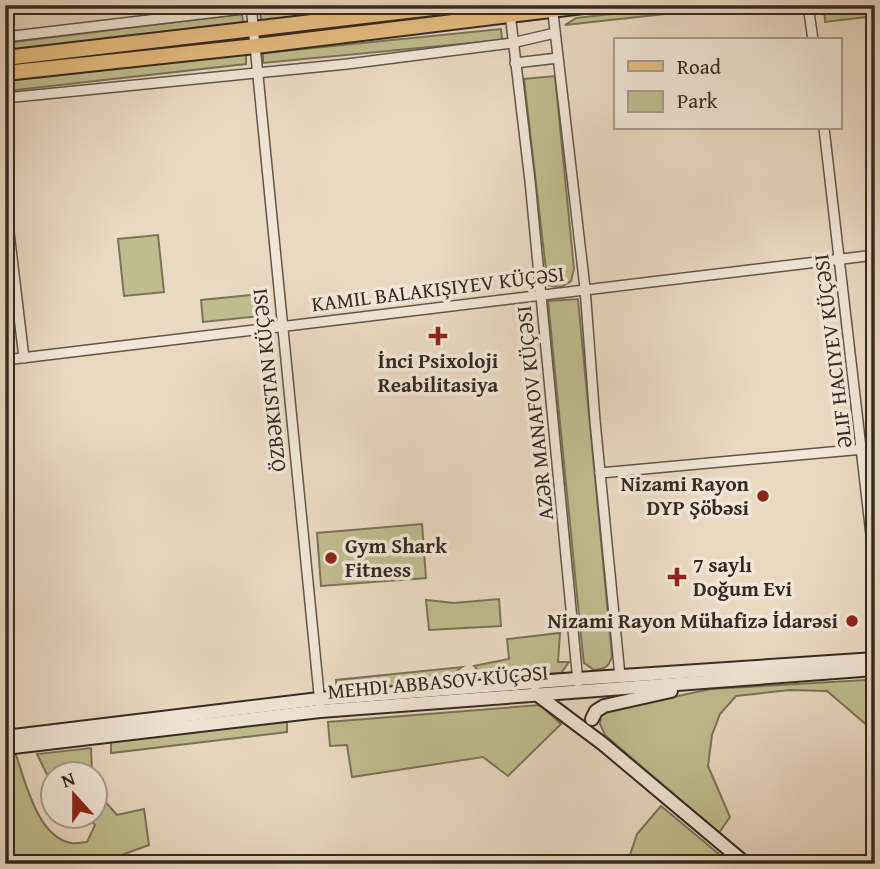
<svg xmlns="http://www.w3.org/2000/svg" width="880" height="869" font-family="'Gentium Book Plus',serif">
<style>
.green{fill:#bfbd8e;stroke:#7a7458;stroke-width:2}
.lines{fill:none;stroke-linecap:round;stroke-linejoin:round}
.street-casing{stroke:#62564a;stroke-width:12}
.secondary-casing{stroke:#352a22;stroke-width:16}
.primary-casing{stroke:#352a22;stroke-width:18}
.street{stroke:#f1e6d7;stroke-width:9}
.secondary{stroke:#f1e6d7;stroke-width:12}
.primary{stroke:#e5bc80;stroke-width:14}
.poi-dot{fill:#8f2418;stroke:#f1e6d7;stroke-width:2.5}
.labels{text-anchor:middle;stroke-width:7;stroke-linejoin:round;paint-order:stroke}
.street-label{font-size:21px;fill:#352a22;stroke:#f1e6d7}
.poi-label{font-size:21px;font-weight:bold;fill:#352a22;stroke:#f1e6d7;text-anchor:end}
</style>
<rect width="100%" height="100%" fill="#ead9c1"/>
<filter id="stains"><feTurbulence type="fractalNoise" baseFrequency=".00286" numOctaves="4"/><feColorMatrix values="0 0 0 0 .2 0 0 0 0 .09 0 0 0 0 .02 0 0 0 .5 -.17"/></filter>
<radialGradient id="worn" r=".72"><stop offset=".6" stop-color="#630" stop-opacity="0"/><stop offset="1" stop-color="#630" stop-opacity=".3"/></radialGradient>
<g class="green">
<polygon points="335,5 443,5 262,25 260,13"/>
<polygon points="692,5 683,12 565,25 576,18"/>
<polygon points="824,5 875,5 875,16 825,22"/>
<polygon points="242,14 243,23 5,52 5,43"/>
<polygon points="501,29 502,40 263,63 263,53"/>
<polygon points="246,54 246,64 7,91 6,81"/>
<path d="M 555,76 L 574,269 L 571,281 C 564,286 558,289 549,285 L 547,279 L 524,79 Z"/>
<polygon points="158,235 164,292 124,296 118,239"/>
<polygon points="260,294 262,316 203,322 201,300"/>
<path d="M 578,299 L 612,656 C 609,667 605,669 594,670 L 584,663 L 583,656 L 548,301 Z"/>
<polygon points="422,524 426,578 321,586 317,533"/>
<polygon points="499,599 501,626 429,630 426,600 454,603"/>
<polygon points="560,633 558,662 569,662 561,673 485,678 474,666 509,659 507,639"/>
<polygon points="462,667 442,682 337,691 336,680"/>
<polygon points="866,680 875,689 875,732 827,691 790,690 736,696 720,714 712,735 708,766 730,817 719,833 605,735 600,724 601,716 607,711 711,689"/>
<polygon points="540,705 561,724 508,776 483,757 352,777 347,745 330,746 328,722"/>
<polygon points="287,721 287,732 111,753 111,741"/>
<polygon points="91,748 92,774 52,774 51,783 37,754"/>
<path d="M 15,752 C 25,780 37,837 71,843 C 75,844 82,842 87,842 L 95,825 L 88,817 L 94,816 L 95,790 L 117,815 L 144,809 L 149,845 L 119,856 L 109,864 L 9,864 L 5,851 L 5,796 L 10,794 L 8,783 Z"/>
<polygon points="661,806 731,864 627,864 637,834"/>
</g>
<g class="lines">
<defs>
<g id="street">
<polyline points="251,5 320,704"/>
<polyline points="509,5 530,181 578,682"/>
<polyline points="552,5 585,288 595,421 620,676"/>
<polyline points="808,5 813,40"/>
<polyline points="5,37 276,5"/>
<polyline points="515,63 558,58"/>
<polyline points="5,98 347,64 512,43 555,33"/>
<polyline points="824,128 875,569"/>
<polyline points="5,199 24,358"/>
<polyline points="5,360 875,255"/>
<polyline points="600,473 875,448"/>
</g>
<g id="secondary">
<polyline points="535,693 603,744 746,864"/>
<polyline points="592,719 596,711 604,706 671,691"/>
<polyline points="5,737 319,699 577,679 875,659"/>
<polyline points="5,748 320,711 875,669"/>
</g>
<g id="primary">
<polyline points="5,58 458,5"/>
<polyline points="5,73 256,46 592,5"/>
</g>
</defs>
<use href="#street" class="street-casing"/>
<use href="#secondary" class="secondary-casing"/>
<use href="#primary" class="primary-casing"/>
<use href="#street" class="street"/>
<use href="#secondary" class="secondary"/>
<use href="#primary" class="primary"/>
</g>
<g class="poi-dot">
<path d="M434.5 325.5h7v7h7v7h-7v7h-7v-7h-7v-7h7z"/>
<circle cx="763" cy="496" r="7"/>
<circle cx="331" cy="558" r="7"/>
<path d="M673.5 566.5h7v7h7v7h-7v7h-7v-7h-7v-7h7z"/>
<circle cx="852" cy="621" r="7"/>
</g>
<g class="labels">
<g class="street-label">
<text transform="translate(438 289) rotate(-7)" y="7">KAMIL BALAKIŞIYEV KÜÇƏSI</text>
<text transform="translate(833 351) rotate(-97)" y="7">ƏLIF HACIYEV KÜÇƏSI</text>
<text transform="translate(269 380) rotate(-96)" y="7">ÖZBƏKISTAN KÜÇƏSI</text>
<text transform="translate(535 413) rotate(-96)" y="7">AZƏR MANAFOV KÜÇƏSI</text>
<text transform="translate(438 682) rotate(-5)" y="7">MEHDI ABBASOV KÜÇƏSI</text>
</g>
<g class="poi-label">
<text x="438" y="368" text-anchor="middle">İnci Psixoloji<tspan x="438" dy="24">Reabilitasiya</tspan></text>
<text x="749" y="491">Nizami Rayon<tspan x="749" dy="24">DYP Şöbəsi</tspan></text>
<text x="345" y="553" text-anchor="start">Gym Shark<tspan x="345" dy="24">Fitness</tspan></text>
<text x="693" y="572" text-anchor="start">7 saylı<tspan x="693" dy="24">Doğum Evi</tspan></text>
<text x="838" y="628">Nizami Rayon Mühafizə İdarəsi</text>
</g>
</g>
<rect width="880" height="869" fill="none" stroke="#ead9c1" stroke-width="28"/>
<rect x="7" y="7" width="866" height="855" fill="none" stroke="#352a22" stroke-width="3.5"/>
<rect x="14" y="14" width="852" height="841" fill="none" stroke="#352a22" stroke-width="2"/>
<rect x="614" y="38" width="228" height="91" fill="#f1e6d7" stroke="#a69b8f" stroke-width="2"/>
<rect x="628" y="61" width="35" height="10" fill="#e5bc80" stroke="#a69b8f" stroke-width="2"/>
<text x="677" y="74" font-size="21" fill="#352a22">Road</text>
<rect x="628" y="91" width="35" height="21" fill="#bfbd8e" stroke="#a69b8f" stroke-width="2"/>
<text x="677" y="108" font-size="21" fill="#352a22">Park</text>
<g transform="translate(74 795) rotate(339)"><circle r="33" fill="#f1e6d7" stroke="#a69b8f" stroke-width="2"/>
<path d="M0-5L12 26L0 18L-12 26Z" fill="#8f2418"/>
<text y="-10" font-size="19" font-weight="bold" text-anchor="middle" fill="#352a22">N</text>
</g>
<rect width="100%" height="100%" filter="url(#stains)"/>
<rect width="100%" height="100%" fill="url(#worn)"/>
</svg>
